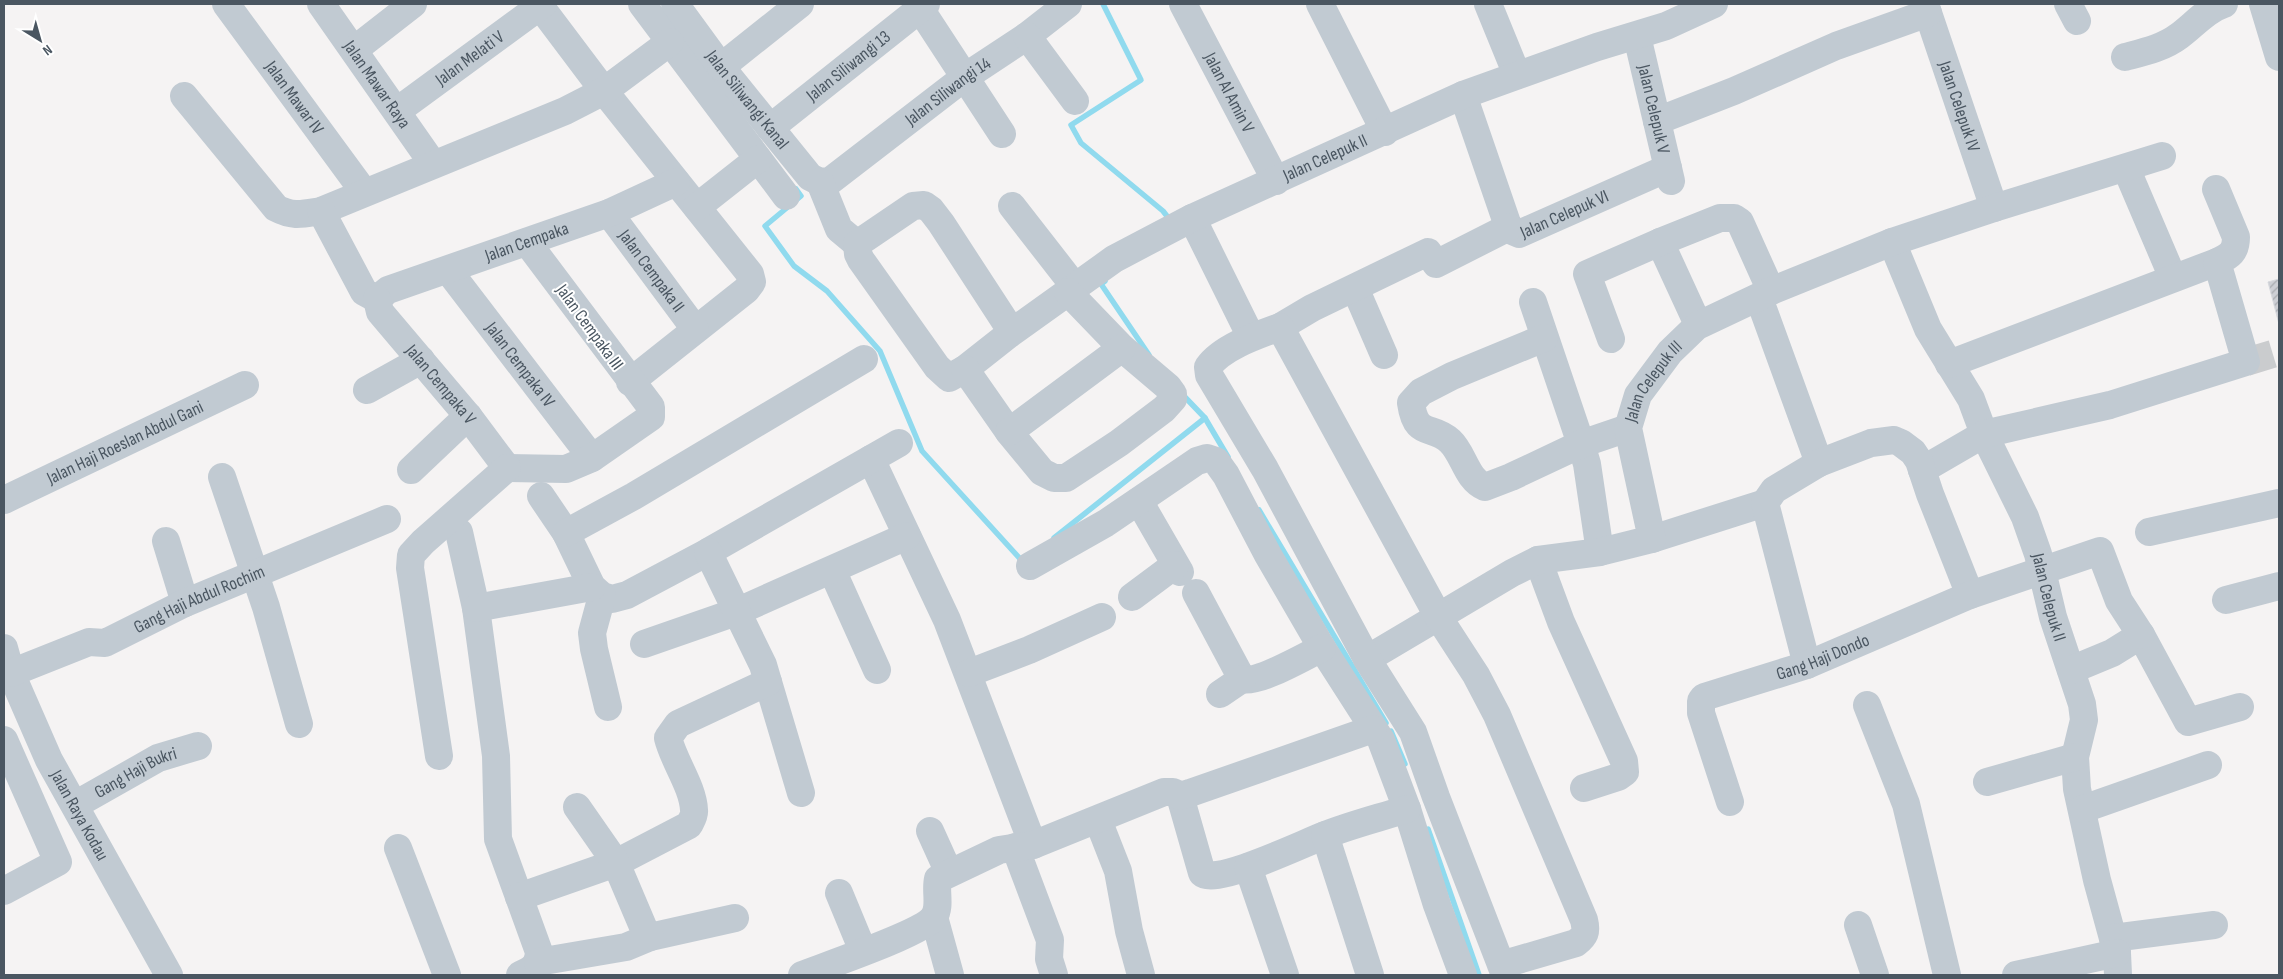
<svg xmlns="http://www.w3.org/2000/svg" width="2283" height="979" font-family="'Sofia Sans Condensed',sans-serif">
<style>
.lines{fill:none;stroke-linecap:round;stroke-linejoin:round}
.stream{stroke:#90daee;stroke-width:5.5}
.building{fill:url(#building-hatch);stroke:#d7d9de}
.minor-tunnel{stroke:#caccce;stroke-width:28;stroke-dasharray:28 14;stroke-linecap:butt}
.minor{stroke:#c1cad2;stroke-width:28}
.labels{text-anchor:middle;stroke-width:4;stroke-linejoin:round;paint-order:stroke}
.street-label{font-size:18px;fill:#4a5661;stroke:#fff}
</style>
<defs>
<pattern id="building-hatch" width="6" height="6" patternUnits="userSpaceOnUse" patternTransform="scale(1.25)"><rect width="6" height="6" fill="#cdcfd5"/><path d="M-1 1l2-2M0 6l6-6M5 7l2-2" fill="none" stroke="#a8abb0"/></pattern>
</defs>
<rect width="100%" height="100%" fill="#f5f3f3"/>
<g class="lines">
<g class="stream">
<polyline points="1103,4 1141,80 1071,125 1081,143 1163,211 1170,220"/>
<polyline points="796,189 801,196 765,226 794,266 827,291 880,351 922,451 1023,562"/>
<polyline points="1105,281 1101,284 1149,355"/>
<polyline points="1182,394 1205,418 1228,457"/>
<polyline points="1259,510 1386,723"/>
<polyline points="1054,538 1205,418"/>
<polyline points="1391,731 1405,764"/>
<polyline points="1428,829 1479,975"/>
</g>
</g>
<polygon class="building" points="2279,279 2279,324 2268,282"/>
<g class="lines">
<polyline class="minor-tunnel" points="2246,362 2279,352"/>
<g class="minor">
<path id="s1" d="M 226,4 L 364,192"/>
<path id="s2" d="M 321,4 L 433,164"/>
<polyline points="642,4 786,196"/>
<path id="s3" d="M 675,4 L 721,67 L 810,177 L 820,182 L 830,181 L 965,77 L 1027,36 L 1068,4"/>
<polyline points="917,4 1002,134"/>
<path id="s4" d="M 1183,4 L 1276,181"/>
<polyline points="1320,4 1385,132"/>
<polyline points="1488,4 1517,75"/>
<path id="s5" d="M 1925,4 L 1994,208"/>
<polyline points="2068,4 2077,21"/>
<polyline points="2263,4 2279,57"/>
<polyline points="540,6 604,91 750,274 752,282 746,290 630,382"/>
<polyline points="1027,36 1075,101"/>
<path id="s6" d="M 1637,36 L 1671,181"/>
<polyline points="354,50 413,4"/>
<path d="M 2125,57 C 2144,52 2163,48 2179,36 C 2194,25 2206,10 2224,4"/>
<polyline points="721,67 800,4"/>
<path id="s7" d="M 1463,95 L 1507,223 L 1512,231 L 1519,234 L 1668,168"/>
<path d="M 184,96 L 276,208 C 293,217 302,214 321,211 L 565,111 L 604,91 L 670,42"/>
<path id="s8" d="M 397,111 L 543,4"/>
<polyline points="1657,121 1734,91 1836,46 1928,13"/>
<path id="s9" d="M 770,128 L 926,4"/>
<polyline points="2126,168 2173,278"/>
<polyline points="820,182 839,229 857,244"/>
<polyline points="1012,206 1075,287"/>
<polyline points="697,207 758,159"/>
<polyline points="321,211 364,292 377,299"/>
<path id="s10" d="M 609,213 L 695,329"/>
<polyline points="1192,218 1251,337"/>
<polyline points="1660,242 1695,318"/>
<path id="s11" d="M 1892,242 L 1928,329 L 1971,399 L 1984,434 L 2025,517 L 2038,554 L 2053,617 L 2082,704 L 2084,720 L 2075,757 L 2077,789 L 2097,880 L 2117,953 L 2118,975"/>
<path id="s12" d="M 448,270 L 592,458"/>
<polyline points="1355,288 1384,355"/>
<polyline points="1759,298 1819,463"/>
<path id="s13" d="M 377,299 L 388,290 L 609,213 L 676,182"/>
<path id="s14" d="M 377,299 L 380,312 L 468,416 L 507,468"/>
<polyline points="1533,302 1581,444 1587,464 1600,552"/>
<polyline points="1280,327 1312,308 1428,252 1436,264 1509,227"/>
<path id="s15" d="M 1012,332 L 941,223 L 931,210 L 924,205 L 913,206 L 857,244 L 858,254 L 861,260 L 937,367 L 949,378 L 965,369 L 1012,332 L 1114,259 L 1192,218 L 1463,95 L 1597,47 L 1666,26 L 1714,4"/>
<path d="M 1544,338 L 1452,376 L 1421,392 L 1411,403 C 1416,439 1432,424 1450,441 C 1464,454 1466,479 1485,487 L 1511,477 L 1581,444 L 1628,428"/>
<polyline points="1611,339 1587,274 1660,242 1720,218 1734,218 1740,222 1771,291"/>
<polyline points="1949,364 2217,262"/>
<polyline points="965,369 1009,432 1042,472 1054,478 1066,478 1119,443 1164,409 1173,399 1173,394 1168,387 1122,348 1068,292"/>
<polyline points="367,390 421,360"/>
<polyline points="1009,432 1122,348"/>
<polyline points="871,459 947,620 1033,845"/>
<polyline points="507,468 566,469 592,458 651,417 651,407 527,242"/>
<polyline points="411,470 468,416"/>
<path d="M 1922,470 L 1984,434 L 2110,405 L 2246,362 L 2217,262 C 2230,256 2236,252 2236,237 L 2216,189"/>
<polyline points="222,477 266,607 299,724"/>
<polyline points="541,496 566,533 592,587 602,596 612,599 627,595 708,552 899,443"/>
<path id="s16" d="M 4,500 L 245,385"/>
<polyline points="1139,501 1180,572"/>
<path d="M 459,532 L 476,608 L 496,756 L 498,839 L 539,952 C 538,966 532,970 520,975"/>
<polyline points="2149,532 2279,503"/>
<polyline points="566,533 634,496 864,359"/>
<polyline points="1652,539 1765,503"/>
<polyline points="166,541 185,603"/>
<polyline points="1538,560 1561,622 1624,761 1625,772 1618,777 1584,788"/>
<polyline points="1030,566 1106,523 1197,461 1207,458 1216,461 1226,475 1268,555 1322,648 1381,740 1407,809 1437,905 1463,975"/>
<polyline points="832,570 877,670"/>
<path d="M 1196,593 L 1242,679 C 1258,684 1305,656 1322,648"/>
<polyline points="602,596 592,633 594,649 608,707"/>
<polyline points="1132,597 1175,565"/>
<polyline points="2226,600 2279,586"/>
<polyline points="476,608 592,587"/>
<polyline points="644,644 736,612 907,536"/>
<path id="s17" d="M 4,648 L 11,673 L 49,760 L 169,975"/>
<path id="s18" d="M 1367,659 L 1512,573 L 1538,560 L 1600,552 L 1652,539 L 1628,428 L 1638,395 L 1670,352 L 1697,326 L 1771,291 L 1892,242 L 1994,208 L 2162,156"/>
<polyline points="1807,665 1765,503 1774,490 1819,463 1871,443 1894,440 1901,443 1913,452 1919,461 1930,494 1970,595"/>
<polyline points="2071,670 2112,653 2141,635 2188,722 2240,707"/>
<path id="s19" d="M 11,673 L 89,642 L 105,643 L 185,603 L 387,519"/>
<polyline points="969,673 1029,650 1102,617"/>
<polyline points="768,682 801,793"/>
<polyline points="1220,694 1242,679"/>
<polyline points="1867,705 1906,804 1947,975"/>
<polyline points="4,740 58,862 4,891"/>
<polyline points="439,756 410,568 411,555 423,542 507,468"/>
<polyline points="1987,782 2075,757"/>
<path d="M 1180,796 L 1202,873 C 1215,886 1304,843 1323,836 C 1350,825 1379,818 1407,809"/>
<path id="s20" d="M 1730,802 L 1701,713 L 1701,701 L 1704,697 L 1807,665 L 1970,595 L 2100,551 L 2119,601 L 2141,635"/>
<path id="s21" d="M 75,805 L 158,758 L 198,746"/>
<polyline points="2083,809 2208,765"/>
<polyline points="1098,820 1118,871 1129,931 1141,975"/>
<polyline points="930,831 949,873"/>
<polyline points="1325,835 1370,975"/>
<polyline points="1015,847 1050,940 1049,959 1054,975"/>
<polyline points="398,848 447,975"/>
<polyline points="1248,867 1285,975"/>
<polyline points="839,893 863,951"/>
<path d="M 519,897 L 616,863 L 689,825 C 691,821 695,815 694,810 C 693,787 674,762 668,738 L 678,724 L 768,682 L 763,665 L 708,552"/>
<polyline points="934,917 950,975"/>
<polyline points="1858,925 1875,975"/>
<polyline points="650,937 735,918"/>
<polyline points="2113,938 2214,925"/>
<polyline points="538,962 626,947 650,937 644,929 616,863 577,807"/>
<path d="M 1501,965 L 1576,943 C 1585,936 1587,932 1584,920 L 1497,715 L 1476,675 L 1439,618 L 1280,327 C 1258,335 1222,347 1208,367 L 1209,375 L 1265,469 L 1367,659 L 1413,732 L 1436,797 L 1505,975"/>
<path d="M 802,975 C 825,966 923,933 934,917 C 941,906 935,891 938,879 L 999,850 L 1033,845 L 1164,792 L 1173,792 L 1180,796 L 1190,793 L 1373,729"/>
<polyline points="2016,975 2117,953"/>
</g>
</g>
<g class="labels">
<g class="street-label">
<text dy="6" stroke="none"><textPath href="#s8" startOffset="90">Jalan Melati V</textPath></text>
<text dy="6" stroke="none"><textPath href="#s9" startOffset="100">Jalan Siliwangi 13</textPath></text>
<text dy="6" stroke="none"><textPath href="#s2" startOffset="98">Jalan Mawar Raya</textPath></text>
<text dy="6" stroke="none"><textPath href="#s3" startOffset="389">Jalan Siliwangi 14</textPath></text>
<text dy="6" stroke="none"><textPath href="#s4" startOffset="100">Jalan Al Amin V</textPath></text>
<text dy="6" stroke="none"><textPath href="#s1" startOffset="116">Jalan Mawar IV</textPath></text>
<text dy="6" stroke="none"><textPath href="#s3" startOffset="120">Jalan Siliwangi Kanal</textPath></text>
<text dy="6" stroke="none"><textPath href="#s5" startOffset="108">Jalan Celepuk IV</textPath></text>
<text dy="6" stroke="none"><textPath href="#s6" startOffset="75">Jalan Celepuk V</textPath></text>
<text dy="6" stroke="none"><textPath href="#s15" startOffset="836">Jalan Celepuk II</textPath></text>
<text dy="6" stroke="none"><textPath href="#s7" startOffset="202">Jalan Celepuk VI</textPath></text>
<text dy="6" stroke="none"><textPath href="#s13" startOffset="161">Jalan Cempaka</textPath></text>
<text dy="6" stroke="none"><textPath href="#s10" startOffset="72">Jalan Cempaka II</textPath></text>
<text transform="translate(590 327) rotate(54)" y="6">Jalan Cempaka III</text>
<text dy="6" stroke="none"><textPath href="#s12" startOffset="119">Jalan Cempaka IV</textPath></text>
<text dy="6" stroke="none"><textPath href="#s14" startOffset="108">Jalan Cempaka V</textPath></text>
<text dy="6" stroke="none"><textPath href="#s18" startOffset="481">Jalan Celepuk III</textPath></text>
<text dy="6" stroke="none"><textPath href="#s16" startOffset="134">Jalan Haji Roeslan Abdul Gani</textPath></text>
<text dy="6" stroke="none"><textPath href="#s11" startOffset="390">Jalan Celepuk II</textPath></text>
<text dy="6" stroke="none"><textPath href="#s19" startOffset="204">Gang Haji Abdul Rochim</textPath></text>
<text dy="6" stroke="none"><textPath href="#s20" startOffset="236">Gang Haji Dondo</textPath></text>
<text dy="6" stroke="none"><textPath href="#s21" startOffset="69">Gang Haji Bukri</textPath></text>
<text dy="6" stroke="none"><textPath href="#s17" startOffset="184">Jalan Raya Kodau</textPath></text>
</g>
</g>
<rect width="2283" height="979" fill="none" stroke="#4a5661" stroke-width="10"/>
<g transform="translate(40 40) rotate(143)" stroke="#ffffff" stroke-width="4" paint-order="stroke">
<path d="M0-4L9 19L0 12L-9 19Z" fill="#4a5661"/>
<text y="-8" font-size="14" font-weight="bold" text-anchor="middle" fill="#4a5661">N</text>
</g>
</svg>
